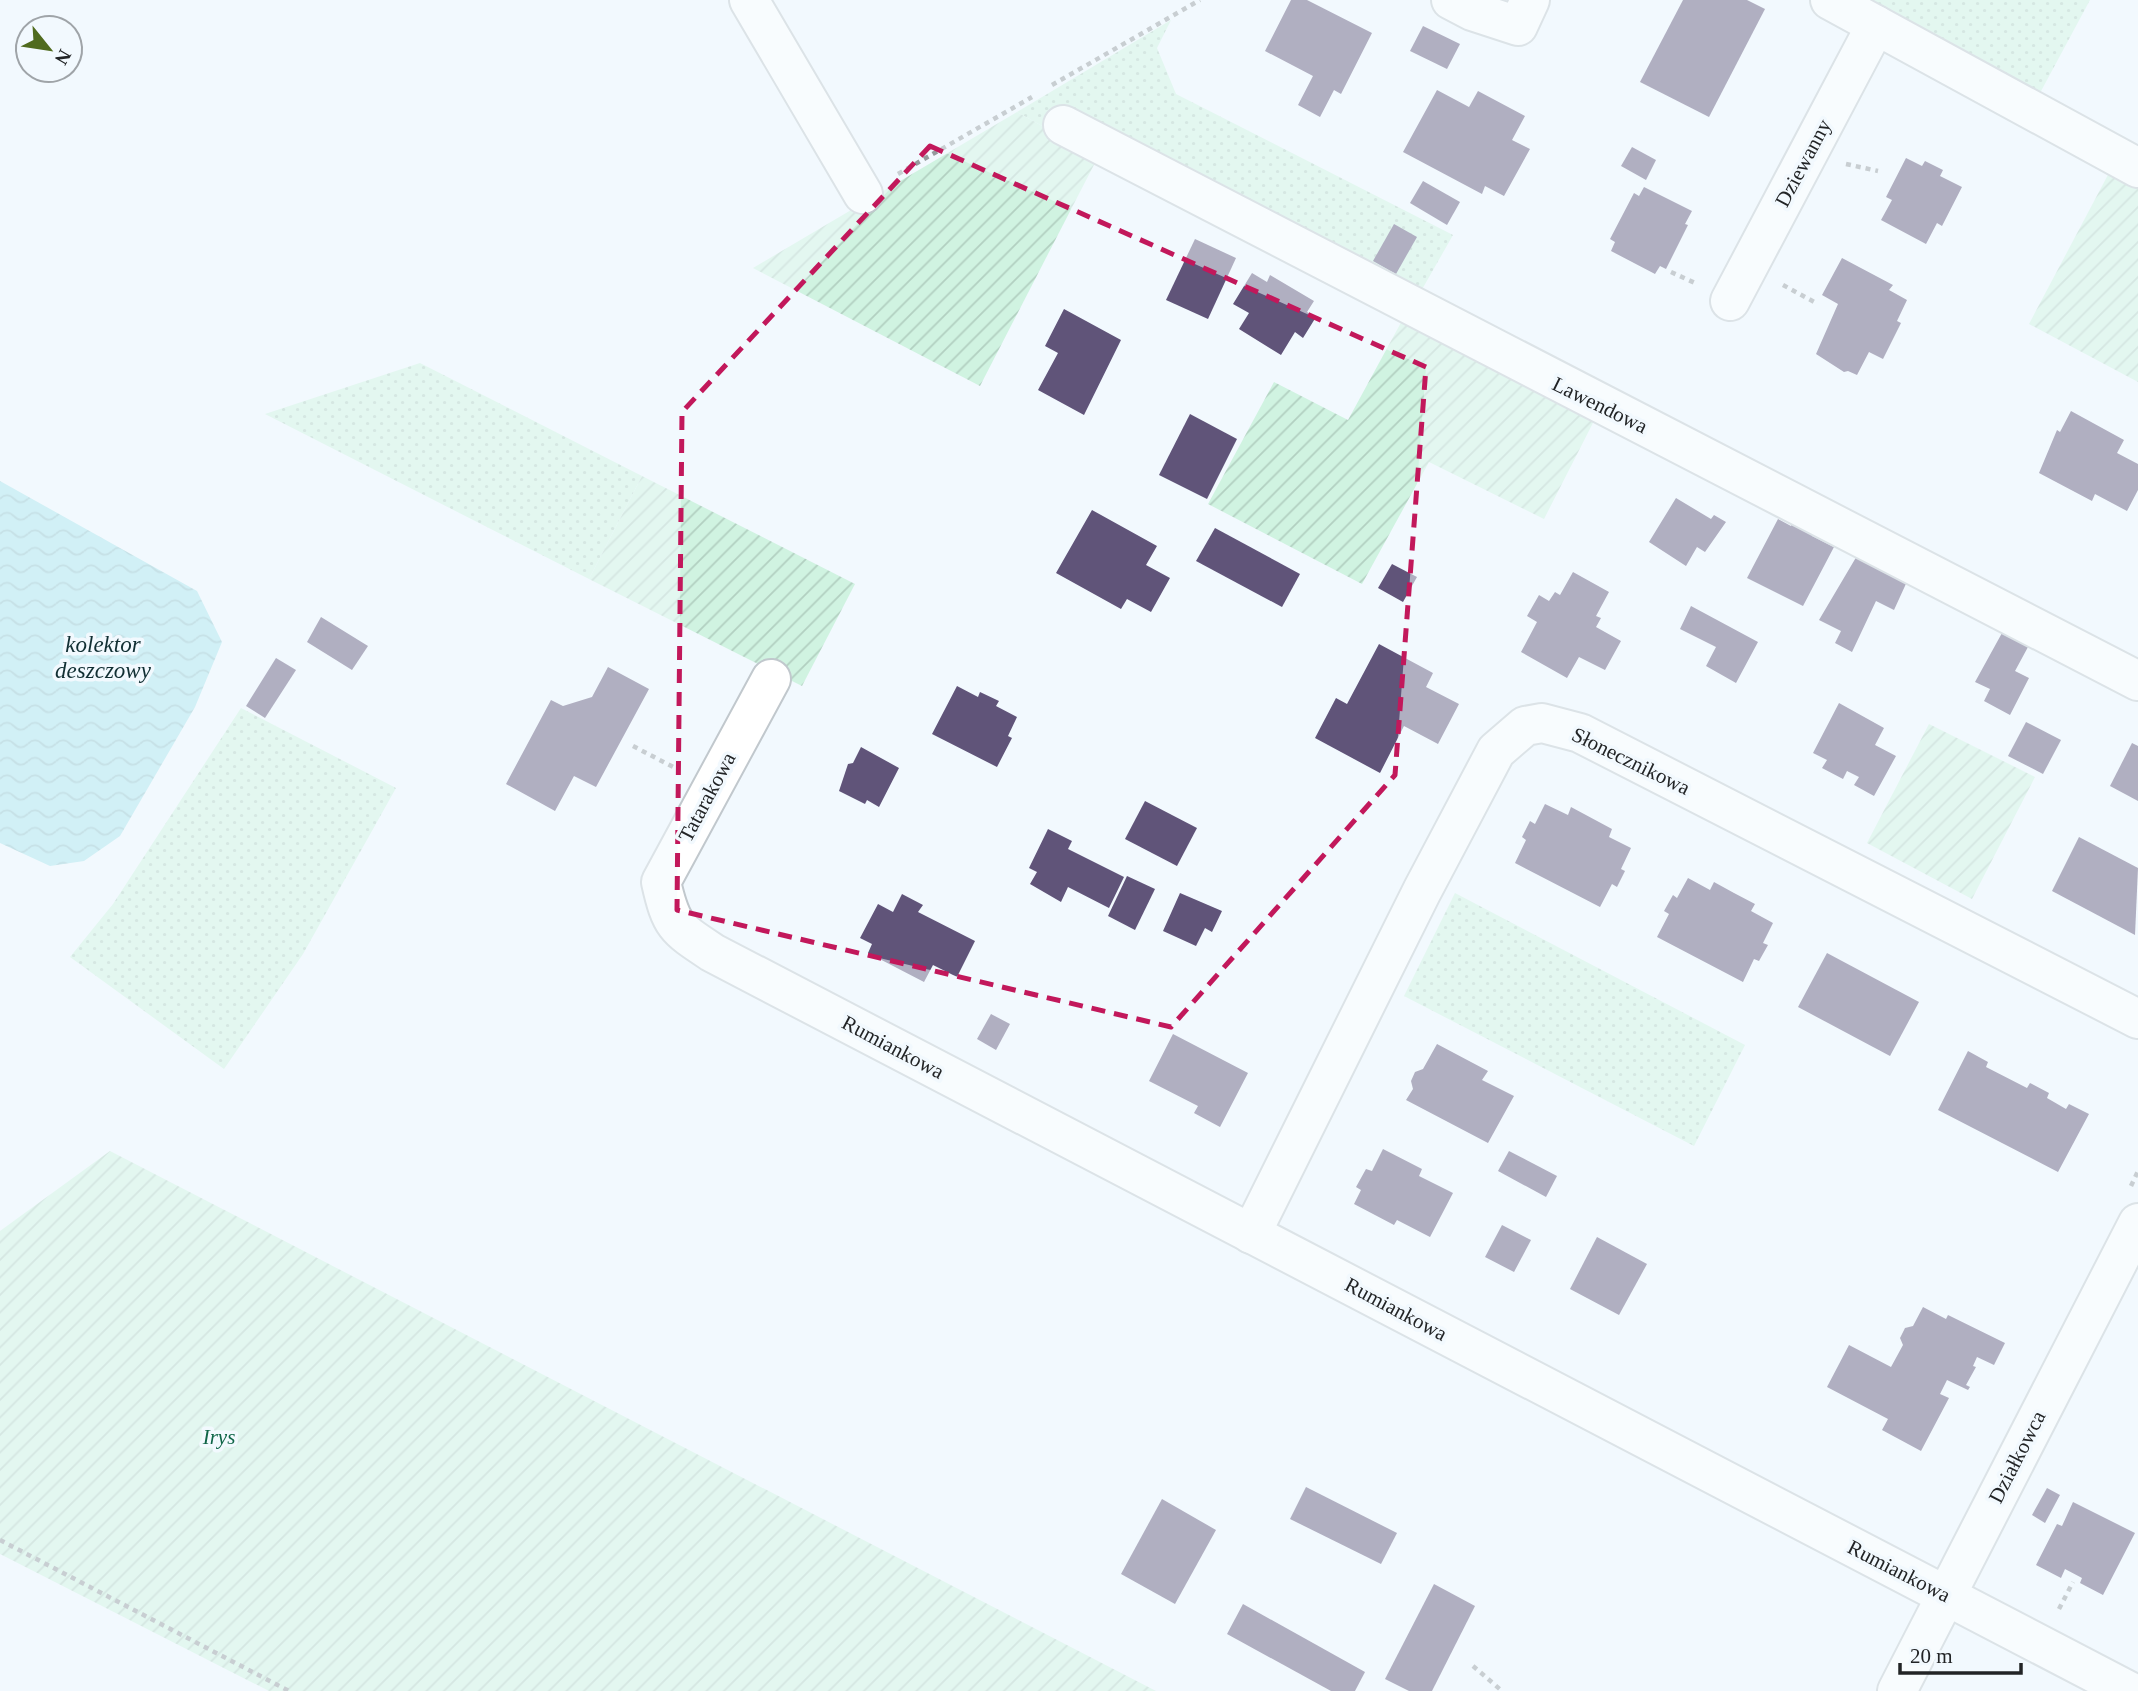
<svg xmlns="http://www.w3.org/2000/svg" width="2138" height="1691" font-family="'Times New Roman',serif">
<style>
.grass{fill:url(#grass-dots)}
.garden{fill:url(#garden-furrows)}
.water{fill:url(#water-waves)}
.building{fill:#605479}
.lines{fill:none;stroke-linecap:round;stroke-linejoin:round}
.minor-casing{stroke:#c1c8cd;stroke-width:42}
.path{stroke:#959a9d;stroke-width:4.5;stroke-dasharray:5 5;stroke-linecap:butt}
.minor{stroke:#fff;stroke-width:38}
.marked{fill:none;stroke:#c2185b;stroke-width:5;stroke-dasharray:14 9;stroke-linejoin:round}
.labels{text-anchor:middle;stroke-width:7;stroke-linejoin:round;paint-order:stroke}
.street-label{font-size:21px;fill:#222426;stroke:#f2f9fe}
.park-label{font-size:21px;font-style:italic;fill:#0f6547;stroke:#f2f9fe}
.water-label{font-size:23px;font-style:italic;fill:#112f33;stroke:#f2f9fe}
</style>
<defs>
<pattern id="grass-dots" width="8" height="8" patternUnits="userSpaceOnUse" patternTransform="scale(1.75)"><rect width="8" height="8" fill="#d0f3e1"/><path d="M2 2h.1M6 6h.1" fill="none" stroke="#b2d0c1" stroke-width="1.8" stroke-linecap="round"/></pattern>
<pattern id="garden-furrows" width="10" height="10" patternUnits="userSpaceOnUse" patternTransform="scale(1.75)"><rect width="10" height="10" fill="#d0f3e1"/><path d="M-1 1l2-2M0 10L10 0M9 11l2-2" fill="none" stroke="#b2d0c1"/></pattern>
<pattern id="water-waves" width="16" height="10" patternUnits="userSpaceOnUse" patternTransform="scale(1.75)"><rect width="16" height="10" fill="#a9e4ed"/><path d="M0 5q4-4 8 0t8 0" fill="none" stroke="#91c3cb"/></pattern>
</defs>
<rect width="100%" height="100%" fill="#f2f9fe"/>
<g class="grass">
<polygon points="1859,0 2090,0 2040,93"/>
<polygon points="1171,20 1157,48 1176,94 1453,235 1416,300 1098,157 1017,112"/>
<polygon points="420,363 642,476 589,579 265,414"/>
<polygon points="241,708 396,788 303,954 224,1069 70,957 113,904"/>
<polygon points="1455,893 1745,1045 1694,1146 1404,996"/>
</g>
<g class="garden">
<polygon points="1017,112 1098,157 980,386 753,268"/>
<polygon points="2110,171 2138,185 2138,382 2029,324"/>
<polygon points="1404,317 1597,415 1544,519 1429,462 1362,584 1208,504 1274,382 1348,420"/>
<polygon points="642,476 855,584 802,686 589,579"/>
<polygon points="1929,724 2035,777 1972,899 1867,843"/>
<polygon points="110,1151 1156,1691 269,1691 0,1554 0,1231"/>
</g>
<polygon class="water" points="0,481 197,591 222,642 195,707 120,836 84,861 50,866 0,843"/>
<g class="building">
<polygon points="1291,0 1307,0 1372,33 1341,94 1334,90 1320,117 1298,105 1313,76 1265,51"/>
<polygon points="1683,0 1747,0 1765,9 1709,117 1640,82"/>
<polygon points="1423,26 1460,44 1447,69 1410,51"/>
<polygon points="1437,90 1469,107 1478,91 1525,116 1512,140 1530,149 1504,196 1485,186 1482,194 1403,152"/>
<polygon points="1632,147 1656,160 1646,180 1621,166"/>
<polygon points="1906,158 1922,166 1925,161 1943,170 1940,176 1962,187 1942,226 1937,223 1926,244 1881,220 1892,200 1886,197"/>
<polygon points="1423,181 1460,202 1447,225 1410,203"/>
<polygon points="1644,187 1692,211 1685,224 1688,225 1666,269 1660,266 1655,274 1611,251 1615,242 1610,239 1634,193 1639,196"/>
<polygon points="1394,224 1417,237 1396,274 1373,261"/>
<polygon points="1195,239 1236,258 1208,319 1166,300"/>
<polygon points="1842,258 1893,285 1889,290 1907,300 1897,321 1901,323 1883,359 1869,352 1857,375 1848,371 1844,372 1816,354 1838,304 1822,295"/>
<polygon points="1252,273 1267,282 1270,275 1314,301 1307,312 1316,317 1303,338 1295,332 1281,355 1239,329 1249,313 1233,304"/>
<polygon points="1064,309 1121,340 1084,415 1038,390 1058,353 1045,346"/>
<polygon points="2071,411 2124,440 2117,453 2138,464 2138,490 2127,511 2095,494 2092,501 2039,473 2057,430 2060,432"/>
<polygon points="1190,414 1237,439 1207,499 1159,475"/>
<polygon points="1676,498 1711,519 1714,515 1726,522 1705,552 1697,547 1686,566 1649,542"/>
<polygon points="1092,510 1157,546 1146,565 1170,578 1151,612 1127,599 1121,609 1056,573"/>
<polygon points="1797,514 1818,525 1812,536 1834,547 1803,606 1747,578 1778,519 1791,526"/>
<polygon points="1215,528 1300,574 1282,607 1196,561"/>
<polygon points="1861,549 1910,575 1894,610 1876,601 1852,652 1835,643 1841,631 1819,620"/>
<polygon points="1392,564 1417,577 1403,602 1378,588"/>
<polygon points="1573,572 1609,592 1596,616 1601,618 1596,627 1621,641 1605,670 1579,657 1567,678 1521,652 1537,622 1527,616 1539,595 1549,601 1555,592 1560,595"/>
<polygon points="1691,606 1758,642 1736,683 1706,666 1716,647 1680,629"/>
<polygon points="321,617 368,646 352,670 307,642"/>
<polygon points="2002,633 2028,647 2015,671 2029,678 2010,715 1984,701 1990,689 1975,682"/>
<polygon points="1379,644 1433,673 1426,687 1459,704 1438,744 1404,726 1380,773 1315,738 1336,698 1347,704"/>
<polygon points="276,658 296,670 265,718 246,706"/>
<polygon points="608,667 649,689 596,787 574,776 555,811 506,784 551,700 563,706 592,697"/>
<polygon points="957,686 978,697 980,692 999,701 996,706 1017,717 1008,736 1012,738 997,767 932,734"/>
<polygon points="1839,703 1884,728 1875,745 1896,756 1874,796 1854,785 1859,777 1847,771 1843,779 1822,768 1827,760 1813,753"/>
<polygon points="2026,722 2061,740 2043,774 2008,756"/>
<polygon points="2132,743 2138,746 2138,801 2110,786"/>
<polygon points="861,747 899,768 879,807 867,800 865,804 839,791 848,764 853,763"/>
<polygon points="1145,801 1197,828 1177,866 1125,839"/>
<polygon points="1545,804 1568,815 1571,807 1612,829 1609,837 1631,848 1621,869 1625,871 1617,887 1612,884 1600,907 1515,863 1526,840 1522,837 1530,821 1535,824"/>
<polygon points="1048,829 1072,841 1068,849 1124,877 1109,908 1068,887 1061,902 1030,884 1037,872 1029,868"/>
<polygon points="2079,837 2138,868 2135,935 2052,891"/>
<polygon points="1127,876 1155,889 1135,930 1108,916"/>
<polygon points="1688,878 1710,890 1714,882 1734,893 1755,904 1751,911 1773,923 1763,943 1768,945 1759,961 1754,959 1743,982 1657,937 1669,914 1664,911 1673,895 1677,898"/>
<polygon points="1180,893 1222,911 1212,932 1205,928 1196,946 1163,931"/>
<polygon points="902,894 923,905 918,912 975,941 957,977 933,965 924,982 868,953 872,944 860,938 878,904 893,912"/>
<polygon points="1827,953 1919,1002 1890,1056 1798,1007"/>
<polygon points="991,1014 1010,1024 996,1050 977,1039"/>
<polygon points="1173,1034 1248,1073 1220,1127 1194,1113 1198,1106 1149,1081"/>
<polygon points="1437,1044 1488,1071 1482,1080 1514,1096 1488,1143 1406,1100 1413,1089 1411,1081 1415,1072 1423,1069"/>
<polygon points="1968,1051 1988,1062 1986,1067 2027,1088 2030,1083 2049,1093 2047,1098 2066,1109 2069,1104 2089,1114 2058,1172 1938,1110"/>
<polygon points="1383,1149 1422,1169 1419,1176 1453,1193 1430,1237 1397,1220 1394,1225 1354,1204 1361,1190 1356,1187 1366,1169 1372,1171"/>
<polygon points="1509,1151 1557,1176 1546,1197 1498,1171"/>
<polygon points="1502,1225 1531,1240 1514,1272 1485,1257"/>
<polygon points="1597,1237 1647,1264 1619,1315 1570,1289"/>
<polygon points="1923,1307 1946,1319 1948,1315 2005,1343 1994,1365 1977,1357 1973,1366 1976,1367 1966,1385 1970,1387 1968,1390 1947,1380 1940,1394 1949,1398 1921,1451 1882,1430 1888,1419 1827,1387 1849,1345 1891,1367 1903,1345 1900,1338 1905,1328 1913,1326"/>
<polygon points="1306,1487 1397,1533 1381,1564 1290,1519"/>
<polygon points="2047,1488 2060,1495 2045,1523 2032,1515"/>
<polygon points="1162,1499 1216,1530 1175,1604 1121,1574"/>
<polygon points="2073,1502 2135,1533 2103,1595 2080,1583 2082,1578 2065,1569 2061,1578 2036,1565 2057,1524 2062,1526"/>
<polygon points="1434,1584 1475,1606 1432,1691 1409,1691 1385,1679"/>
<polygon points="1243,1604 1365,1672 1355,1691 1331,1691 1227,1634"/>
</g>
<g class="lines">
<defs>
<g id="minor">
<polyline points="749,0 863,194"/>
<polyline points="1451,0 1472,11 1518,26 1530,0"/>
<polyline points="1830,0 2138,168"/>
<path d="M 1063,125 C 1420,312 1780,495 2138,681"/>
<polyline points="1730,301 1876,25"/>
<path d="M 771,679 L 661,882 C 671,926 675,928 713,953 L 2129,1691"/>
<polyline points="1251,1234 1422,891 1496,751 1525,726 1542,723 1580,733 2138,1019"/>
<polyline points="1897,1691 2138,1223"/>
</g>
</defs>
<use href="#minor" class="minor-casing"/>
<g class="path">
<polyline points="1052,85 1200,0"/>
<polyline points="1846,164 1878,171"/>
<polyline points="898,174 1032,97"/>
<polyline points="1671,272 1695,283"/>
<polyline points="1783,285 1818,304"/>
<polyline points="633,746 677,769"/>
<polyline points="2131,1186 2138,1171"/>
<polyline points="0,1540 289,1691"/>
<polyline points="2059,1609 2073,1582"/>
<polyline points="1473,1666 1502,1691"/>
</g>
<use href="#minor" class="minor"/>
</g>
<path d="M0 0H2138V1691H0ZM 930,146 L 1426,367 L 1395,775 L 1171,1027 L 677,910 L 682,412 Z" fill="#f2f9fe" fill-opacity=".55" fill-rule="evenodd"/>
<path class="marked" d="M 930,146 L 1426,367 L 1395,775 L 1171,1027 L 677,910 L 682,412 Z"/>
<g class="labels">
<g class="street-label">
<text transform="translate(1803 163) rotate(-62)" y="7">Dziewanny</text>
<text transform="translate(1600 405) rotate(26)" y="7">Lawendowa</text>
<text transform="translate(1631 761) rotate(26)" y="7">Słonecznikowa</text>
<text transform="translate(707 797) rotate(-62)" y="7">Tatarakowa</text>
<text transform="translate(893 1047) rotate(28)" y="7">Rumiankowa</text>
<text transform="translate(1396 1309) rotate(28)" y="7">Rumiankowa</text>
<text transform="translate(2017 1457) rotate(-63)" y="7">Działkowca</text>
<text transform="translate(1899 1571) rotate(27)" y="7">Rumiankowa</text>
</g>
<g class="park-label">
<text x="219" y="1444">Irys</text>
</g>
<g class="water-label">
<text x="103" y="652">kolektor<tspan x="103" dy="26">deszczowy</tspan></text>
</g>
</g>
<g transform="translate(49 49) rotate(120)"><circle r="33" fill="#f2f9fe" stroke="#9fa4a8" stroke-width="2"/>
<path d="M0-5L12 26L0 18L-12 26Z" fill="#506b1e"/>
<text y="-10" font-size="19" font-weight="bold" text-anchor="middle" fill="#222426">N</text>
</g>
<path d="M1900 1663v10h121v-10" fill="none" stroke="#222426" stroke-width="3.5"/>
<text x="1910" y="1663" font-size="21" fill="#222426" stroke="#f2f9fe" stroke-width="5" paint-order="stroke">20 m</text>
</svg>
